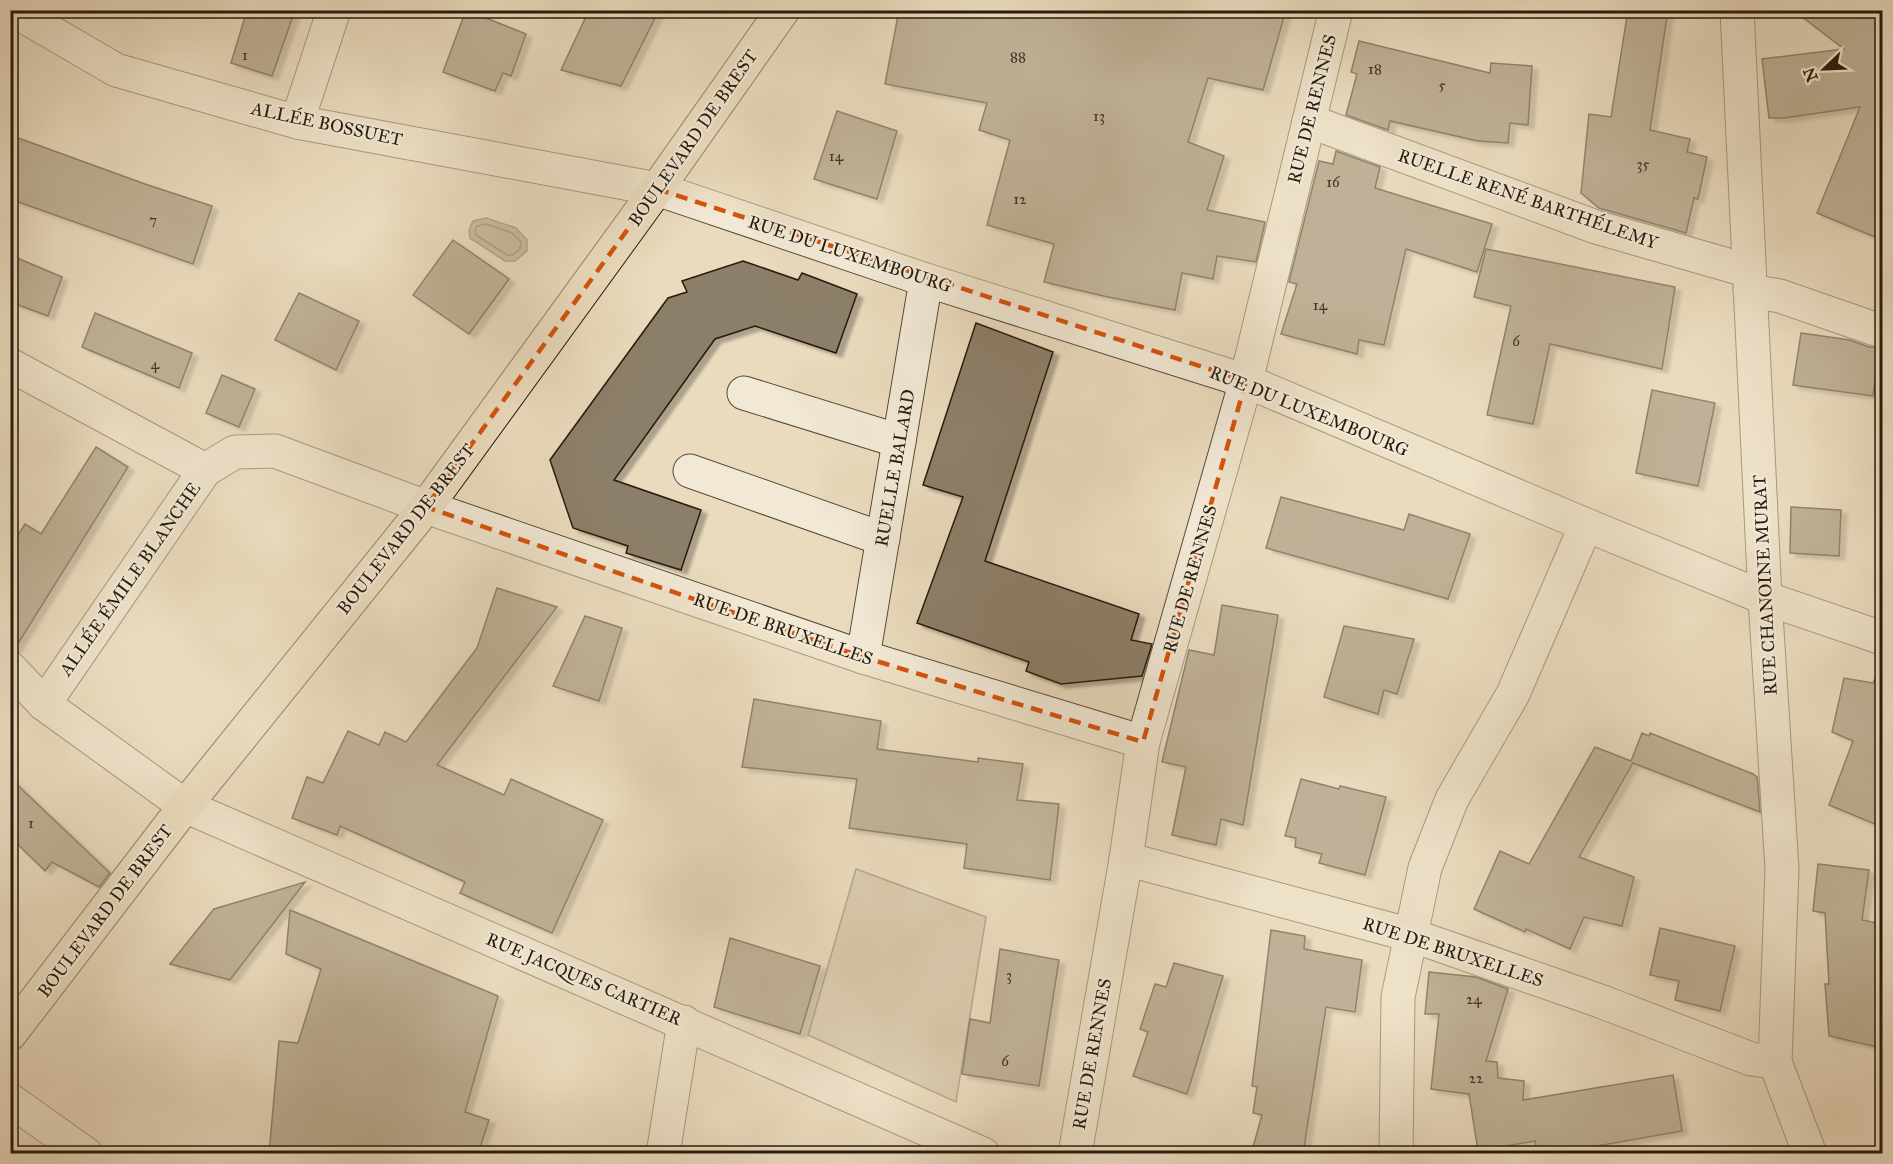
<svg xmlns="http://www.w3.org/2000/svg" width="1893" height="1164" font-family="'IM FELL Great Primer',serif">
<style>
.green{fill:#c9baa0;stroke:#786a56;stroke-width:1.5}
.water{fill:#a79a81;stroke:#736752;stroke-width:1.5}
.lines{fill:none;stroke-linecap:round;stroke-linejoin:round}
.shore{stroke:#665a46;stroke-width:1.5}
.building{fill:#8c7f69;stroke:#261b0c;stroke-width:1.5;filter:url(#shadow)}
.minor-casing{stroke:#574b38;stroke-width:35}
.major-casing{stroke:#261b0c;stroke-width:35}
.minor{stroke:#f1e8d5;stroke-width:33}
.major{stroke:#eadbbe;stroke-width:33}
.marked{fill:none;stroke:#d5530c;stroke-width:4.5;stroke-dasharray:12 8;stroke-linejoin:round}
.labels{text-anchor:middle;stroke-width:4.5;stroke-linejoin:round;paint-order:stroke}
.number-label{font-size:15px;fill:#403423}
.street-label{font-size:18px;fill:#261b0c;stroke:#f1e8d5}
</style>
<defs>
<filter id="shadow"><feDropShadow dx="6" dy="4" stdDeviation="1.5" flood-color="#0004"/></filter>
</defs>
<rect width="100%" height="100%" fill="#eadbbe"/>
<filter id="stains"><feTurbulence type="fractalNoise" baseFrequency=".00333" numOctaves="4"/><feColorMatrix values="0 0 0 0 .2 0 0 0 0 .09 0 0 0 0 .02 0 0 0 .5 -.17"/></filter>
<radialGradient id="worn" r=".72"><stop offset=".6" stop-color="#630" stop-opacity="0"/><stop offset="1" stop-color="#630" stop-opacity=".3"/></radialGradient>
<polygon class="green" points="856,869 986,917 956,1102 808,1035"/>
<polygon class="water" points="486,218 516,228 527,240 527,251 515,261 505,261 470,238 469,230 473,221"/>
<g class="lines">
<polygon class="shore" points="486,224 512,233 521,242 520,249 513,255 507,255 476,235 475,231 477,226"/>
</g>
<g class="building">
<polygon points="247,10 295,10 272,76 231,63"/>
<polygon points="466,10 526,34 511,76 503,73 495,91 443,72"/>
<polygon points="589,10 659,10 621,86 561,70"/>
<polygon points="899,10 1286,10 1263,90 1208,78 1188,142 1224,156 1207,210 1265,222 1256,262 1217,256 1213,279 1182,273 1175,310 1108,297 1044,282 1054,244 987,225 1010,140 979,130 987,103 885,84"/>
<polygon points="1628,10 1668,10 1650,130 1690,139 1687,152 1707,157 1698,199 1694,198 1686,233 1599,208 1581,193 1589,114 1611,117"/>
<polygon points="1793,10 1882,10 1882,240 1817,213 1860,107 1784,118 1769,118 1762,59 1844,49"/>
<polygon points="1359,41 1490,73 1491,63 1532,66 1528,125 1510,123 1508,143 1478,141 1390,121 1388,130 1346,115 1357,74 1351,72"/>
<polygon points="837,111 897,131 877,199 814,179"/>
<polygon points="10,135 145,184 212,206 193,264 10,199"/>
<polygon points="1336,151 1380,167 1375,188 1492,224 1477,272 1406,249 1384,345 1359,340 1357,354 1281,334 1297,284 1289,282 1319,161 1333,164"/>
<polygon points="453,240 509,279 469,334 413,295"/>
<polygon points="1486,249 1675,287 1662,369 1550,344 1533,424 1487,415 1511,306 1474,297"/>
<polygon points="10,255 62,277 48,316 10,302"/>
<polygon points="743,261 798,280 802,273 857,294 836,353 755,326 715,339 614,480 701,510 681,570 626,553 628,546 573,528 550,460 668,298 687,292 682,281"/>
<polygon points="299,293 359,321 336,370 275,340"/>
<polygon points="95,313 192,353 179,388 82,347"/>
<polygon points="976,323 1053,352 985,561 1139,614 1131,640 1152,644 1142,676 1061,684 1026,671 1029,662 917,623 963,497 923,485"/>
<polygon points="1801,333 1850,340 1869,347 1878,347 1882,346 1882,381 1875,380 1873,396 1793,385"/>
<polygon points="222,375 255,389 239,427 206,413"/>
<polygon points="1652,390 1715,403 1698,486 1636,473"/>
<polygon points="96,447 128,467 14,650 10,650 10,547 25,524 41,534"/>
<polygon points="1281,497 1404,530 1409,514 1470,534 1448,599 1266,548"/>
<polygon points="1791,507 1841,510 1839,556 1790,553"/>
<polygon points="497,588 557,607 437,765 504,795 511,779 603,820 552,933 460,893 465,882 340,826 337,835 292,818 307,777 323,783 348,731 379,745 385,732 406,742 477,648"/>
<polygon points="1222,605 1278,615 1243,825 1221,819 1216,845 1172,835 1186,767 1162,762 1189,650 1214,655"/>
<polygon points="585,616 622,628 599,701 553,686"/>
<polygon points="1344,626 1414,639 1397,694 1384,690 1378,714 1324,697"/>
<polygon points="1876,676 1878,677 1881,758 1882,759 1882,827 1829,805 1853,741 1832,732 1844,678 1873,683"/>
<polygon points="754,699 881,721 877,749 978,762 978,758 1023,764 1017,800 1059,804 1050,880 964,868 967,844 849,828 857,779 742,767"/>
<polygon points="1642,733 1649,736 1650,733 1753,774 1757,777 1760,812 1633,763 1579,857 1634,877 1622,926 1584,917 1570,949 1526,929 1525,932 1474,909 1500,851 1529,864 1595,747 1631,761"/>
<polygon points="10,778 110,873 99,887 52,862 45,871 10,837"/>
<polygon points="1301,779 1339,789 1340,786 1386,797 1365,875 1319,863 1322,854 1295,847 1296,838 1285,836"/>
<polygon points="1818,864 1869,870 1862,920 1882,924 1882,1048 1829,1036 1825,984 1829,984 1825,913 1813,911"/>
<polygon points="305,882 230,980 170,964 214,909"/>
<polygon points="290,910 498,996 465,1112 489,1120 478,1154 269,1154 279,1041 298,1043 321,969 286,954"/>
<polygon points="1660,928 1735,946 1720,1011 1675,1000 1679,981 1650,975"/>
<polygon points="1271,930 1305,936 1304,949 1362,960 1355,1012 1326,1007 1303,1154 1251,1154 1262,1115 1253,1113 1257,1087 1252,1086"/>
<polygon points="730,938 820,966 800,1034 714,1007"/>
<polygon points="1000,949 1059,960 1039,1086 962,1074 970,1019 990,1023"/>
<polygon points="1174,963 1223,976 1187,1094 1133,1076 1148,1032 1140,1029 1155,984 1166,987"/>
<polygon points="1429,972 1476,977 1508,989 1486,1061 1497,1062 1498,1078 1524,1081 1523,1100 1673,1075 1682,1131 1552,1154 1537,1154 1535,1141 1478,1151 1469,1094 1431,1089 1439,1014 1425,1014"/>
</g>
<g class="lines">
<defs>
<g id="minor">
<polyline points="13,10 116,70 297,122 657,189 926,280 1246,381 1586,525 1765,598 1882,638"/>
<polyline points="1737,10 1765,598 1782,869 1775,1062 1810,1154"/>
<polyline points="1309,121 1596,227 1749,271"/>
<polyline points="297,122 334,10"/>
<polyline points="1750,291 1780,296 1875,329"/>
<polyline points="10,365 205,470"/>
<polyline points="744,393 899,441"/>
<polyline points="690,471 883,539"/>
<polyline points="863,657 926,280"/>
<polyline points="10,668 44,704 185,806 983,1154"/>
<polyline points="44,704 205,470 235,452 275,451 426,507 863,657 1143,742"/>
<polyline points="1126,859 1411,935 1600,1001 1751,1059 1775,1062"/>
<polyline points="10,1100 86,1154"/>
<polyline points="663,1154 684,1022"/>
<polyline points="1075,1154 1126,859 1143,742 1246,381 1336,10"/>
<polyline points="1396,1154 1398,997 1425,868 1452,799 1513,694 1586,525"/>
</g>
<polyline id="major" points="10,1034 185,806 426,507 657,189 783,10"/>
</defs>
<use href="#minor" class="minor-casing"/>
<use href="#major" class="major-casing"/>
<use href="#minor" class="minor"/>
<use href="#major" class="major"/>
</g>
<path d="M0 0H1893V1164H0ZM 657,189 L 1246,381 L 1143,742 L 863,657 L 426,507 Z" fill="#eadbbe" fill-opacity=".55" fill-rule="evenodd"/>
<path class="marked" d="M 657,189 L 1246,381 L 1143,742 L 863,657 L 426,507 Z"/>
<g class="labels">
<g class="number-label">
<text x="245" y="60">1</text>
<text x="1018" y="62">88</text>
<text x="1375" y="74">18</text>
<text x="1442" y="90">5</text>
<text x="1099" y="121">13</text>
<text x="836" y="161">14</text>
<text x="1643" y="169">35</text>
<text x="1333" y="187">16</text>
<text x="1020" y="204">12</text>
<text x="153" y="225">7</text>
<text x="1320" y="310">14</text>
<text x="1516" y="346">6</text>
<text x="155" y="369">4</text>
<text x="31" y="828">1</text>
<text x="1009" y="980">3</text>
<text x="1474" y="1004">24</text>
<text x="1005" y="1066">6</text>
<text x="1476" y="1083">22</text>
</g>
<g class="street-label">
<text transform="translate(1312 109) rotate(-76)" y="6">RUE DE RENNES</text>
<text transform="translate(327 124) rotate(12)" y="6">ALLÉE BOSSUET</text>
<text transform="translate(693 138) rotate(-55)" y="6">BOULEVARD DE BREST</text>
<text transform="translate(1528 199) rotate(19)" y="6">RUELLE RENÉ BARTHÉLEMY</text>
<text transform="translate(850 254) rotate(18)" y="6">RUE DU LUXEMBOURG</text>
<text transform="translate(1309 411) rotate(22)" y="6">RUE DU LUXEMBOURG</text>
<text transform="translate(895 468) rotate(-80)" y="6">RUELLE BALARD</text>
<text transform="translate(406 529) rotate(-52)" y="6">BOULEVARD DE BREST</text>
<text transform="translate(130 579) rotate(-55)" y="6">ALLÉE ÉMILE BLANCHE</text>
<text transform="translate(1190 579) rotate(-74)" y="6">RUE DE RENNES</text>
<text transform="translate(1765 585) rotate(-93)" y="6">RUE CHANOINE MURAT</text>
<text transform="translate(783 629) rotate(19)" y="6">RUE DE BRUXELLES</text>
<text transform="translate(105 911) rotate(-53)" y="6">BOULEVARD DE BREST</text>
<text transform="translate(1453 952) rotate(18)" y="6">RUE DE BRUXELLES</text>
<text transform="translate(584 979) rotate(23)" y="6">RUE JACQUES CARTIER</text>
<text transform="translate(1092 1054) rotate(-80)" y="6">RUE DE RENNES</text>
</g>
</g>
<rect width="1893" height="1164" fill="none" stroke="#eadbbe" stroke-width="36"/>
<rect x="12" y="12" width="1869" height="1140" fill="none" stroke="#261b0c" stroke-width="3"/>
<rect x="18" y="18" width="1857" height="1128" fill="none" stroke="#261b0c" stroke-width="1.5"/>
<g transform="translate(1824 69) rotate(247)" stroke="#f1e8d5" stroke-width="4.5" paint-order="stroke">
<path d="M0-4.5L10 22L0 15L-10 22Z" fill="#261b0c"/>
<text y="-9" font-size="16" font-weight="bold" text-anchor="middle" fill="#261b0c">N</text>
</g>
<rect width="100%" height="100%" filter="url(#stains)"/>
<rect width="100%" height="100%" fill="url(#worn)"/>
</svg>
